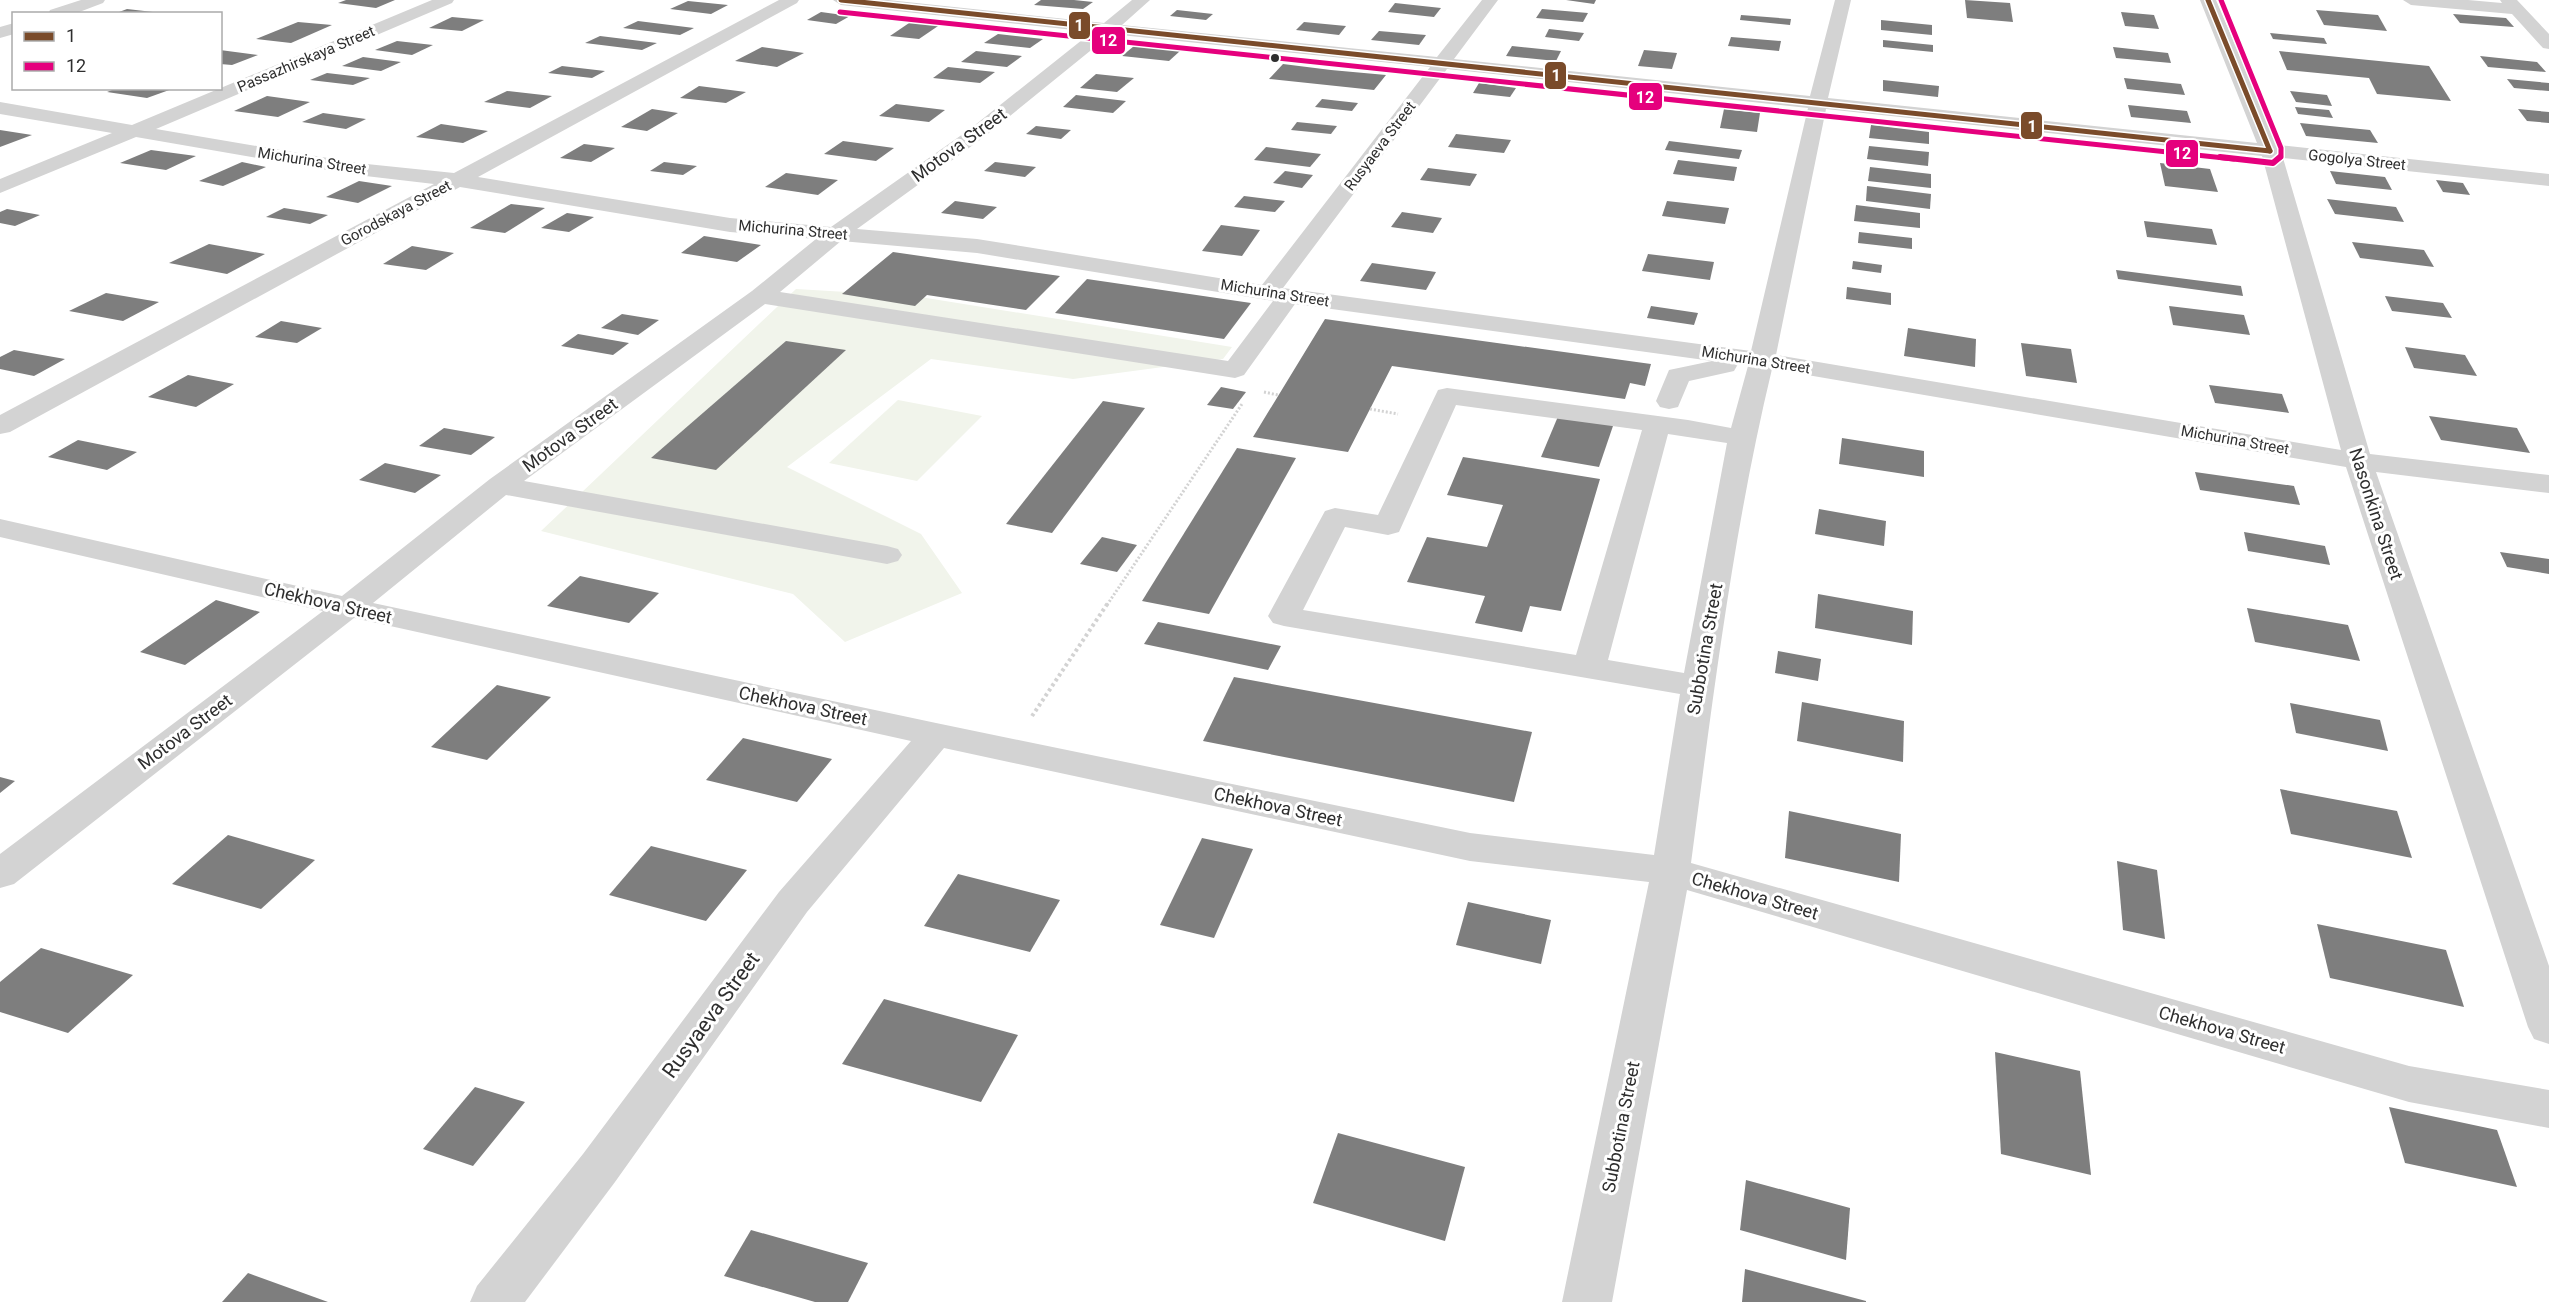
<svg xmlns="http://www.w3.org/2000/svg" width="2549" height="1302" font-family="Roboto,sans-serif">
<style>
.green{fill:#f1f4eb}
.building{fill:#7e7e7e}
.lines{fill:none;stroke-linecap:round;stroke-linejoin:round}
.path-far1{stroke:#d3d3d3;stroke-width:3;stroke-dasharray:2 2;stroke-linecap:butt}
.path{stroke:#d3d3d3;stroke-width:4;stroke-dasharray:3 3;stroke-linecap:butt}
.minor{fill:#d3d3d3;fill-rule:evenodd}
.bus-1-casing{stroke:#fff;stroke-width:8}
.bus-2-far1-casing{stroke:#fff;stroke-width:8}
.bus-2-casing{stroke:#fff;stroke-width:9}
.bus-1{stroke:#7a4b2a;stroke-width:5}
.bus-2-far1{stroke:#e5007d;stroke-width:5}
.bus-2{stroke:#e5007d;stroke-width:6}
.bus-dot{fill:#2e2e2e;stroke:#fff;stroke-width:2}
.labels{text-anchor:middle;stroke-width:6;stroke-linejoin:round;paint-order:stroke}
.far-street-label{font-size:15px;fill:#2e2e2e;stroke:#fff}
.street-label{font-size:18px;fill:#2e2e2e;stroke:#fff}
.near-street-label{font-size:21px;fill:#2e2e2e;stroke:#fff}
.line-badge{stroke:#fff;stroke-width:2}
.badge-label{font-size:16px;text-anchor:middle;font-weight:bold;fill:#fff}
</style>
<rect width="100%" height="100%" fill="#fff"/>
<g class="green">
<polygon points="796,289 914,296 1232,347 1223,359 1073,379 931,359 787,467 921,534 962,593 845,642 793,594 541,531"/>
<polygon points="898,400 982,416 917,481 829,463"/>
</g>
<g class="building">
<polygon points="346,0 395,0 376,8 338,3"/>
<polygon points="1041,0 1074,0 1093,2 1083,9 1034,5"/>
<polygon points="1566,0 1596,0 1594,4"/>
<polygon points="1965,0 2010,3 2013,22 1967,18"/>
<polygon points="688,1 728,5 711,14 670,9"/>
<polygon points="1395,3 1441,8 1434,17 1388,12"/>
<polygon points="127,9 153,12 153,14 114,14"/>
<polygon points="1542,9 1588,13 1583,22 1536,18"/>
<polygon points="1177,10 1213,14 1206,20 1170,16"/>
<polygon points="2316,10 2378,15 2387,31 2324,25"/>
<polygon points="821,12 850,16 836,24 807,20"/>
<polygon points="2121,12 2154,15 2159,29 2125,26"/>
<polygon points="2453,14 2506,18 2514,27 2460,23"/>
<polygon points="1741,15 1791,19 1790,25 1740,20"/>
<polygon points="452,17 484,20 462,31 429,28"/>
<polygon points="1881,20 1932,25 1932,35 1881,30"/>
<polygon points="638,21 694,28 680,35 623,28"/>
<polygon points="912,21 941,24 919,39 890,36"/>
<polygon points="298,22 332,25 291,43 256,39"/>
<polygon points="1304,22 1346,26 1339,35 1296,30"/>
<polygon points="1549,29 1584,33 1579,41 1545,37"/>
<polygon points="1379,31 1426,35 1419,45 1371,40"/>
<polygon points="2270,33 2324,38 2327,44 2273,39"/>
<polygon points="998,34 1043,39 1030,48 984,43"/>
<polygon points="600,36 657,43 642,50 585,43"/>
<polygon points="1731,37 1781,41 1779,51 1728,46"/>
<polygon points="1883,40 1933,45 1933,52 1883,47"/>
<polygon points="397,41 433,45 412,55 375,50"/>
<polygon points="1134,46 1180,51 1169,61 1122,56"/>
<polygon points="1512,46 1561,51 1556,61 1506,56"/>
<polygon points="762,47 804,53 777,67 735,61"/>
<polygon points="2113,47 2168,53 2171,63 2116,58"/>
<polygon points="220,50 258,55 232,65 220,64"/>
<polygon points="1644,50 1677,53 1672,69 1638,66"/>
<polygon points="976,51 1022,56 1007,67 961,62"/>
<polygon points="2279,51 2429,66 2451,101 2377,94 2369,78 2287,70"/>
<polygon points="2480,56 2537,62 2546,72 2488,67"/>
<polygon points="363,57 401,62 381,71 342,66"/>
<polygon points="1283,64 1331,70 1386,75 1374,90 1269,79"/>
<polygon points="562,66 605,71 592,78 548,73"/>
<polygon points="948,67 995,72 980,83 933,78"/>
<polygon points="327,73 370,78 353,85 310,80"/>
<polygon points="1096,74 1134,78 1117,92 1080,88"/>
<polygon points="2124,78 2181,84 2185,95 2127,89"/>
<polygon points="2507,79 2549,83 2549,91 2514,88"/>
<polygon points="1883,80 1939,86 1938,97 1883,91"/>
<polygon points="1479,83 1516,88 1510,97 1473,93"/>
<polygon points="699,86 746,92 726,103 680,98"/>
<polygon points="117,88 172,88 172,89 147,98 107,92"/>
<polygon points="507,91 552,96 530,108 484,102"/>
<polygon points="2290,91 2327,95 2332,106 2296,102"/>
<polygon points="1076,95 1126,101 1113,113 1063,107"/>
<polygon points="267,96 310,102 278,117 234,111"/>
<polygon points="1322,99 1358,103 1352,111 1315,107"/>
<polygon points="896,104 945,110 929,122 879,116"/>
<polygon points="2128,105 2187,111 2191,123 2131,117"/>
<polygon points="2295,107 2329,110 2333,118 2298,114"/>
<polygon points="652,109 678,113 647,131 621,127"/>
<polygon points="1724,109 1760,113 1757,132 1720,128"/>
<polygon points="2518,109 2549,112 2549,123 2527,121"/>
<polygon points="323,113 366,119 346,129 302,122"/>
<polygon points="1297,122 1337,126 1331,134 1291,130"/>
<polygon points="2300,123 2370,130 2378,143 2306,136"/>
<polygon points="441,124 488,131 463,143 416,137"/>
<polygon points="1871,125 1929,132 1929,144 1869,138"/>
<polygon points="1036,126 1071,130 1061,139 1026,134"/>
<polygon points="0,130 32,135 0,147"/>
<polygon points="1456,134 1511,140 1504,153 1448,147"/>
<polygon points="843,141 894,148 876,161 824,154"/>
<polygon points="1669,141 1742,150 1739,159 1665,150"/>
<polygon points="584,144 615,148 591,162 560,158"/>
<polygon points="1869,146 1929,152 1928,166 1867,159"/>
<polygon points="1266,147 1321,154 1310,167 1254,160"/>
<polygon points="151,150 196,156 166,170 120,163"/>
<polygon points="1678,160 1737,167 1734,181 1673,174"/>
<polygon points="242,162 266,167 223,186 199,181"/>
<polygon points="664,162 697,166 683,175 650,171"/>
<polygon points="995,162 1036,167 1025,177 984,171"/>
<polygon points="2160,163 2210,169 2218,192 2165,186"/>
<polygon points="1870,167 1931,174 1931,188 1868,181"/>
<polygon points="1428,168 1477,174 1470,186 1420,180"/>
<polygon points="1285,171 1313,175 1302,188 1273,183"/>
<polygon points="2330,171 2385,177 2392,190 2336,184"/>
<polygon points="786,173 838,180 818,195 765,187"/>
<polygon points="2436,180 2463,183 2470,195 2443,192"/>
<polygon points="359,181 392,186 358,203 326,197"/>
<polygon points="1867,186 1931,194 1930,209 1866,201"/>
<polygon points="1244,196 1285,201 1275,212 1234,207"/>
<polygon points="2327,199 2396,207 2404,222 2335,214"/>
<polygon points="955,201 997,207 983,219 941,213"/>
<polygon points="1667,201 1729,208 1725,224 1662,216"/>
<polygon points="511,204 545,208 505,233 470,228"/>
<polygon points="1856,205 1920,213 1920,228 1854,221"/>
<polygon points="284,208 328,215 310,224 266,217"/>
<polygon points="7,209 40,215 15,226 0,223 0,212"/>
<polygon points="1402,212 1442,218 1433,233 1391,227"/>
<polygon points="567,213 594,217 569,232 541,228"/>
<polygon points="2144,221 2212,229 2217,245 2147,237"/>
<polygon points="1221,225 1260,230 1242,256 1202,251"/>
<polygon points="1859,232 1912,238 1912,249 1858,243"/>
<polygon points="704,236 761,245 737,262 681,253"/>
<polygon points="2352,242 2424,250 2434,267 2360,258"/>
<polygon points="209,244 265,254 227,274 169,263"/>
<polygon points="412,246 454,253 426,270 383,264"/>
<polygon points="893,252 1060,276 1026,310 927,295 915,306 842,294"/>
<polygon points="1648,254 1714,262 1710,280 1642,271"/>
<polygon points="1853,261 1882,265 1881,273 1852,269"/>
<polygon points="1372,263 1436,272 1426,290 1360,281"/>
<polygon points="2116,270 2241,286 2243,296 2118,279"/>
<polygon points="1087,279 1251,303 1224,339 1055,313"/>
<polygon points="1847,287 1891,293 1891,305 1846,299"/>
<polygon points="106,293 159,302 123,321 69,311"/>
<polygon points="2385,296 2443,303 2452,318 2392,311"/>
<polygon points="1651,306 1698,313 1694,325 1647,318"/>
<polygon points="2169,306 2244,315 2250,335 2173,325"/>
<polygon points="622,314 659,320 638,335 601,328"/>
<polygon points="1325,319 1410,331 1651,364 1645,386 1630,383 1625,399 1392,366 1348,452 1253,437"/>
<polygon points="281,321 322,328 297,343 255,337"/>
<polygon points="1908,328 1976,339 1975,367 1904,356"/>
<polygon points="578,334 629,343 613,355 561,346"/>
<polygon points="786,341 846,350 716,470 651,458"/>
<polygon points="2021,343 2071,349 2077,383 2026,376"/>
<polygon points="2405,347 2465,355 2477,376 2414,368"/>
<polygon points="14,350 65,359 34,376 0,369 0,357"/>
<polygon points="188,375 234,384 196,407 148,397"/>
<polygon points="2209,385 2282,394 2289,413 2215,403"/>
<polygon points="1221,387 1246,392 1233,409 1207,405"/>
<polygon points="1103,401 1145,408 1052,533 1006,524"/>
<polygon points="1559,414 1614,423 1599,467 1541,457"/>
<polygon points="2429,416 2517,428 2530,453 2441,440"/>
<polygon points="444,428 495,437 471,455 419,446"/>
<polygon points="1842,438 1924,451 1924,477 1839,464"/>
<polygon points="78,440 137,452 107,470 48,457"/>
<polygon points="1237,448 1296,458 1209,614 1142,601"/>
<polygon points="1463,457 1600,479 1561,611 1530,606 1522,632 1475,623 1485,596 1407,582 1427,537 1487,547 1503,505 1447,495"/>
<polygon points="385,463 441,475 415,493 359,480"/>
<polygon points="2195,472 2294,486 2300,505 2200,490"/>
<polygon points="1819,509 1886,521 1884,546 1815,534"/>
<polygon points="2244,532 2325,546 2330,565 2248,551"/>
<polygon points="1102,537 1137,545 1117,572 1080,564"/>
<polygon points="2500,552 2549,559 2549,574 2507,567"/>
<polygon points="580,576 659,593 629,623 547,606"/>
<polygon points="1818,594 1913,611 1912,645 1815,628"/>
<polygon points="216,600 260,612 185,665 140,652"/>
<polygon points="2247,608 2348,625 2360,661 2255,642"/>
<polygon points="1158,622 1281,646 1268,670 1144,644"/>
<polygon points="1778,651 1821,659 1818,681 1775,673"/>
<polygon points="1234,677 1532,732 1514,802 1203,741"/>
<polygon points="497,685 551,697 487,760 431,747"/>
<polygon points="1802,702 1904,721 1903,762 1797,741"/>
<polygon points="2290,703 2380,720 2388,751 2296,733"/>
<polygon points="743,738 832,759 797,802 706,780"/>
<polygon points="0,777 15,781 0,793"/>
<polygon points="2280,789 2397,811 2412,858 2291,834"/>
<polygon points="1789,811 1901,834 1899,882 1785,858"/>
<polygon points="228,835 315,860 261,909 172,884"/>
<polygon points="1202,838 1253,849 1214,938 1160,925"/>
<polygon points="651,846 747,870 706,921 609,895"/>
<polygon points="2117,861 2157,870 2165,939 2123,930"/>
<polygon points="958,874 1060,900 1030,952 924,926"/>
<polygon points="1468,902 1551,920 1541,964 1456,945"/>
<polygon points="2317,924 2446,950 2464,1007 2330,978"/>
<polygon points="41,948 133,975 68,1033 0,1012 0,982"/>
<polygon points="884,999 1018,1035 981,1102 842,1064"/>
<polygon points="1995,1052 2080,1071 2091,1175 2001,1154"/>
<polygon points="475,1087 525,1102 473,1166 423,1149"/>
<polygon points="2389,1107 2497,1130 2517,1187 2405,1163"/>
<polygon points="1338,1133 1465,1167 1445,1241 1313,1203"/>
<polygon points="1746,1180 1850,1208 1846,1260 1740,1230"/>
<polygon points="751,1230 868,1263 848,1302 815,1302 724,1276"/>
<polygon points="1745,1269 1866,1301 1866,1302 1742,1302"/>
<polygon points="248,1273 328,1302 222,1302"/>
</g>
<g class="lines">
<g class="path-far1">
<polyline points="1264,392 1278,395"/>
<polyline points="1370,409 1398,414"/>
<polyline points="1107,605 1242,404"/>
</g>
<polyline class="path" points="1032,716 1108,603"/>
<g class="minor">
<polygon points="81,0 105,0 103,3 74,14 48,14 50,10"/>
<path d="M 432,0 L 454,0 L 452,3 L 156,129 L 357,163 L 454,173 L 779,0 L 799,0 L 797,3 L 478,177 L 730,218 L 831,227 L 970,129 L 1092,32 L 841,5 L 833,0 L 888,0 L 1104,23 L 1132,0 L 1150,0 L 1122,25 L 1437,57 L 1482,0 L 1498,0 L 1454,59 L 1810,96 L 1835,0 L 1851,0 L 1828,98 L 2257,143 L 2200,0 L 2216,0 L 2278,145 L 2549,174 L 2549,186 L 2283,158 L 2370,454 L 2549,475 L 2549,493 L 2376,472 L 2549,966 L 2549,1044 L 2534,1039 L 2528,1027 L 2346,467 L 1772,369 C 1733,531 1713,698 1691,863 L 2409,1066 L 2549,1090 L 2549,1128 L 2409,1102 L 1687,890 L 1612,1302 L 1562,1302 L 1649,882 L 1470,861 L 944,748 L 807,912 L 615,1182 L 525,1302 L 470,1302 L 477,1286 L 583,1154 L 779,892 L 911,741 L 354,618 L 14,884 L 0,888 L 0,854 L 323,611 L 0,537 L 0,519 L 342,596 L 490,479 L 752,291 L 816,239 L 730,232 L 460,187 L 10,432 L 0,434 L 0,415 L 434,184 L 357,175 L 136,137 L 0,193 L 0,179 L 112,133 L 0,114 L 0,102 L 132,125 ZM 1111,34 L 1430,67 L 1262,285 L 977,239 L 857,229 L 984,137 ZM 1447,69 L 1808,108 L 1751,351 L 1283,288 ZM 1826,109 L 2262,156 L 2341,450 L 1776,355 ZM 841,241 L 977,253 L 1273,301 L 1228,361 L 780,292 ZM 765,304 L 1235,378 L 1244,375 L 1295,304 L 1712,361 L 1669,370 L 1656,401 L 1660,407 L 1669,409 L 1678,407 L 1689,381 L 1734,371 L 1738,364 L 1748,366 L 1731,428 L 1688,420 L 1447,388 L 1438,390 L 1378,515 L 1335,508 L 1325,511 L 1268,616 L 1273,623 L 1284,626 L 1680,694 L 1654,855 L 1470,833 L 936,723 L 373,603 L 506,495 L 887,564 L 898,561 L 902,555 L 898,549 L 887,546 L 524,481 ZM 1456,405 L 1642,430 L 1576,655 L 1303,610 L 1345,527 L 1388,535 L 1399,532 ZM 1668,434 L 1727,443 L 1684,673 L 1608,660 Z"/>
<polygon points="2403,0 2468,0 2502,3 2500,0 2517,0 2549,34 2549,49 2543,48 2512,14 2411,5"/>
<polygon points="14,23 14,34 0,38 0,27"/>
</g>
<defs>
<g id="bus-1">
<polyline points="841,0 2270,151"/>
<polyline points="2208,0 2270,151"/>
</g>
<g id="bus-2-far1">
<polyline points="2221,0 2281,148 2281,157 2278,159"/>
<polyline points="840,12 2234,159"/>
</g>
<polyline id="bus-2" points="2220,157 2273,163 2280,157"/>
</defs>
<use href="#bus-1" class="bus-1-casing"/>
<use href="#bus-2-far1" class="bus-2-far1-casing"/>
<use href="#bus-2" class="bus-2-casing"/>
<use href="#bus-1" class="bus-1"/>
<use href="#bus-2-far1" class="bus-2-far1"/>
<use href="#bus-2" class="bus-2"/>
</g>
<circle class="bus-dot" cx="1275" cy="58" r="5"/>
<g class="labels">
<g class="far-street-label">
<text transform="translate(306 59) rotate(-23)" y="5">Passazhirskaya Street</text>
<text transform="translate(1380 146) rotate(-53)" y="5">Rusyaeva Street</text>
<text transform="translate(2357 160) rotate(6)" y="5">Gogolya Street</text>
<text transform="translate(312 161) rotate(9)" y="5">Michurina Street</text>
<text transform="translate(396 213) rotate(-28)" y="5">Gorodskaya Street</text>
<text transform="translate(793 230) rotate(5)" y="5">Michurina Street</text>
<text transform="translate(1275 293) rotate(9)" y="5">Michurina Street</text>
<text transform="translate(1756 360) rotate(9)" y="5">Michurina Street</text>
<text transform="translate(2235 440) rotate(10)" y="5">Michurina Street</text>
</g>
<g class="street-label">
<text transform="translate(959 145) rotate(-36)" y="6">Motova Street</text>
<text transform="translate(570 435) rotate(-36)" y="6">Motova Street</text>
<text transform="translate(2376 514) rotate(72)" y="6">Nasonkina Street</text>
<text transform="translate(328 603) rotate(13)" y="6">Chekhova Street</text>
<text transform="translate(1705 649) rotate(-80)" y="6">Subbotina Street</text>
<text transform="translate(803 706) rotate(12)" y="6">Chekhova Street</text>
<text transform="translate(185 732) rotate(-37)" y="6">Motova Street</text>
<text transform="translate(1278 807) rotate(12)" y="6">Chekhova Street</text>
<text transform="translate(1755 896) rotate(16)" y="6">Chekhova Street</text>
<text transform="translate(2222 1030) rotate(16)" y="6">Chekhova Street</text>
<text transform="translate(1621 1127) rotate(-79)" y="6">Subbotina Street</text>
</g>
<g class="near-street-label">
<text transform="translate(711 1015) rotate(-54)" y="7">Rusyaeva Street</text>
</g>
</g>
<g class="line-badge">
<rect x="1068" y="11" width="23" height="29" rx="6" fill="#7a4b2a"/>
<rect x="1091" y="26" width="35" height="29" rx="6" fill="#e5007d"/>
<rect x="1544" y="61" width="23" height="29" rx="6" fill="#7a4b2a"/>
<rect x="1628" y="82" width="35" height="29" rx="6" fill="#e5007d"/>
<rect x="2020" y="111" width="23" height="29" rx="6" fill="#7a4b2a"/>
<rect x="2165" y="139" width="34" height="29" rx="6" fill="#e5007d"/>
</g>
<g class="badge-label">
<text x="1079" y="31">1</text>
<text x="1108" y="46">12</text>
<text x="1556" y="81">1</text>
<text x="1645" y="103">12</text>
<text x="2032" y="132">1</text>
<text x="2182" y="159">12</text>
</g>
<rect x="12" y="12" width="210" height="78" fill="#ffffff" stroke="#ababab" stroke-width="1.5"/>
<rect x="24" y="32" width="30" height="9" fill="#7a4b2a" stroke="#ababab" stroke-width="1.5"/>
<text x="66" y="42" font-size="18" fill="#2e2e2e">1</text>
<rect x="24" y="62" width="30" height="9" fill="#e5007d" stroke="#ababab" stroke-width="1.5"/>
<text x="66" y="72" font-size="18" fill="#2e2e2e">12</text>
</svg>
